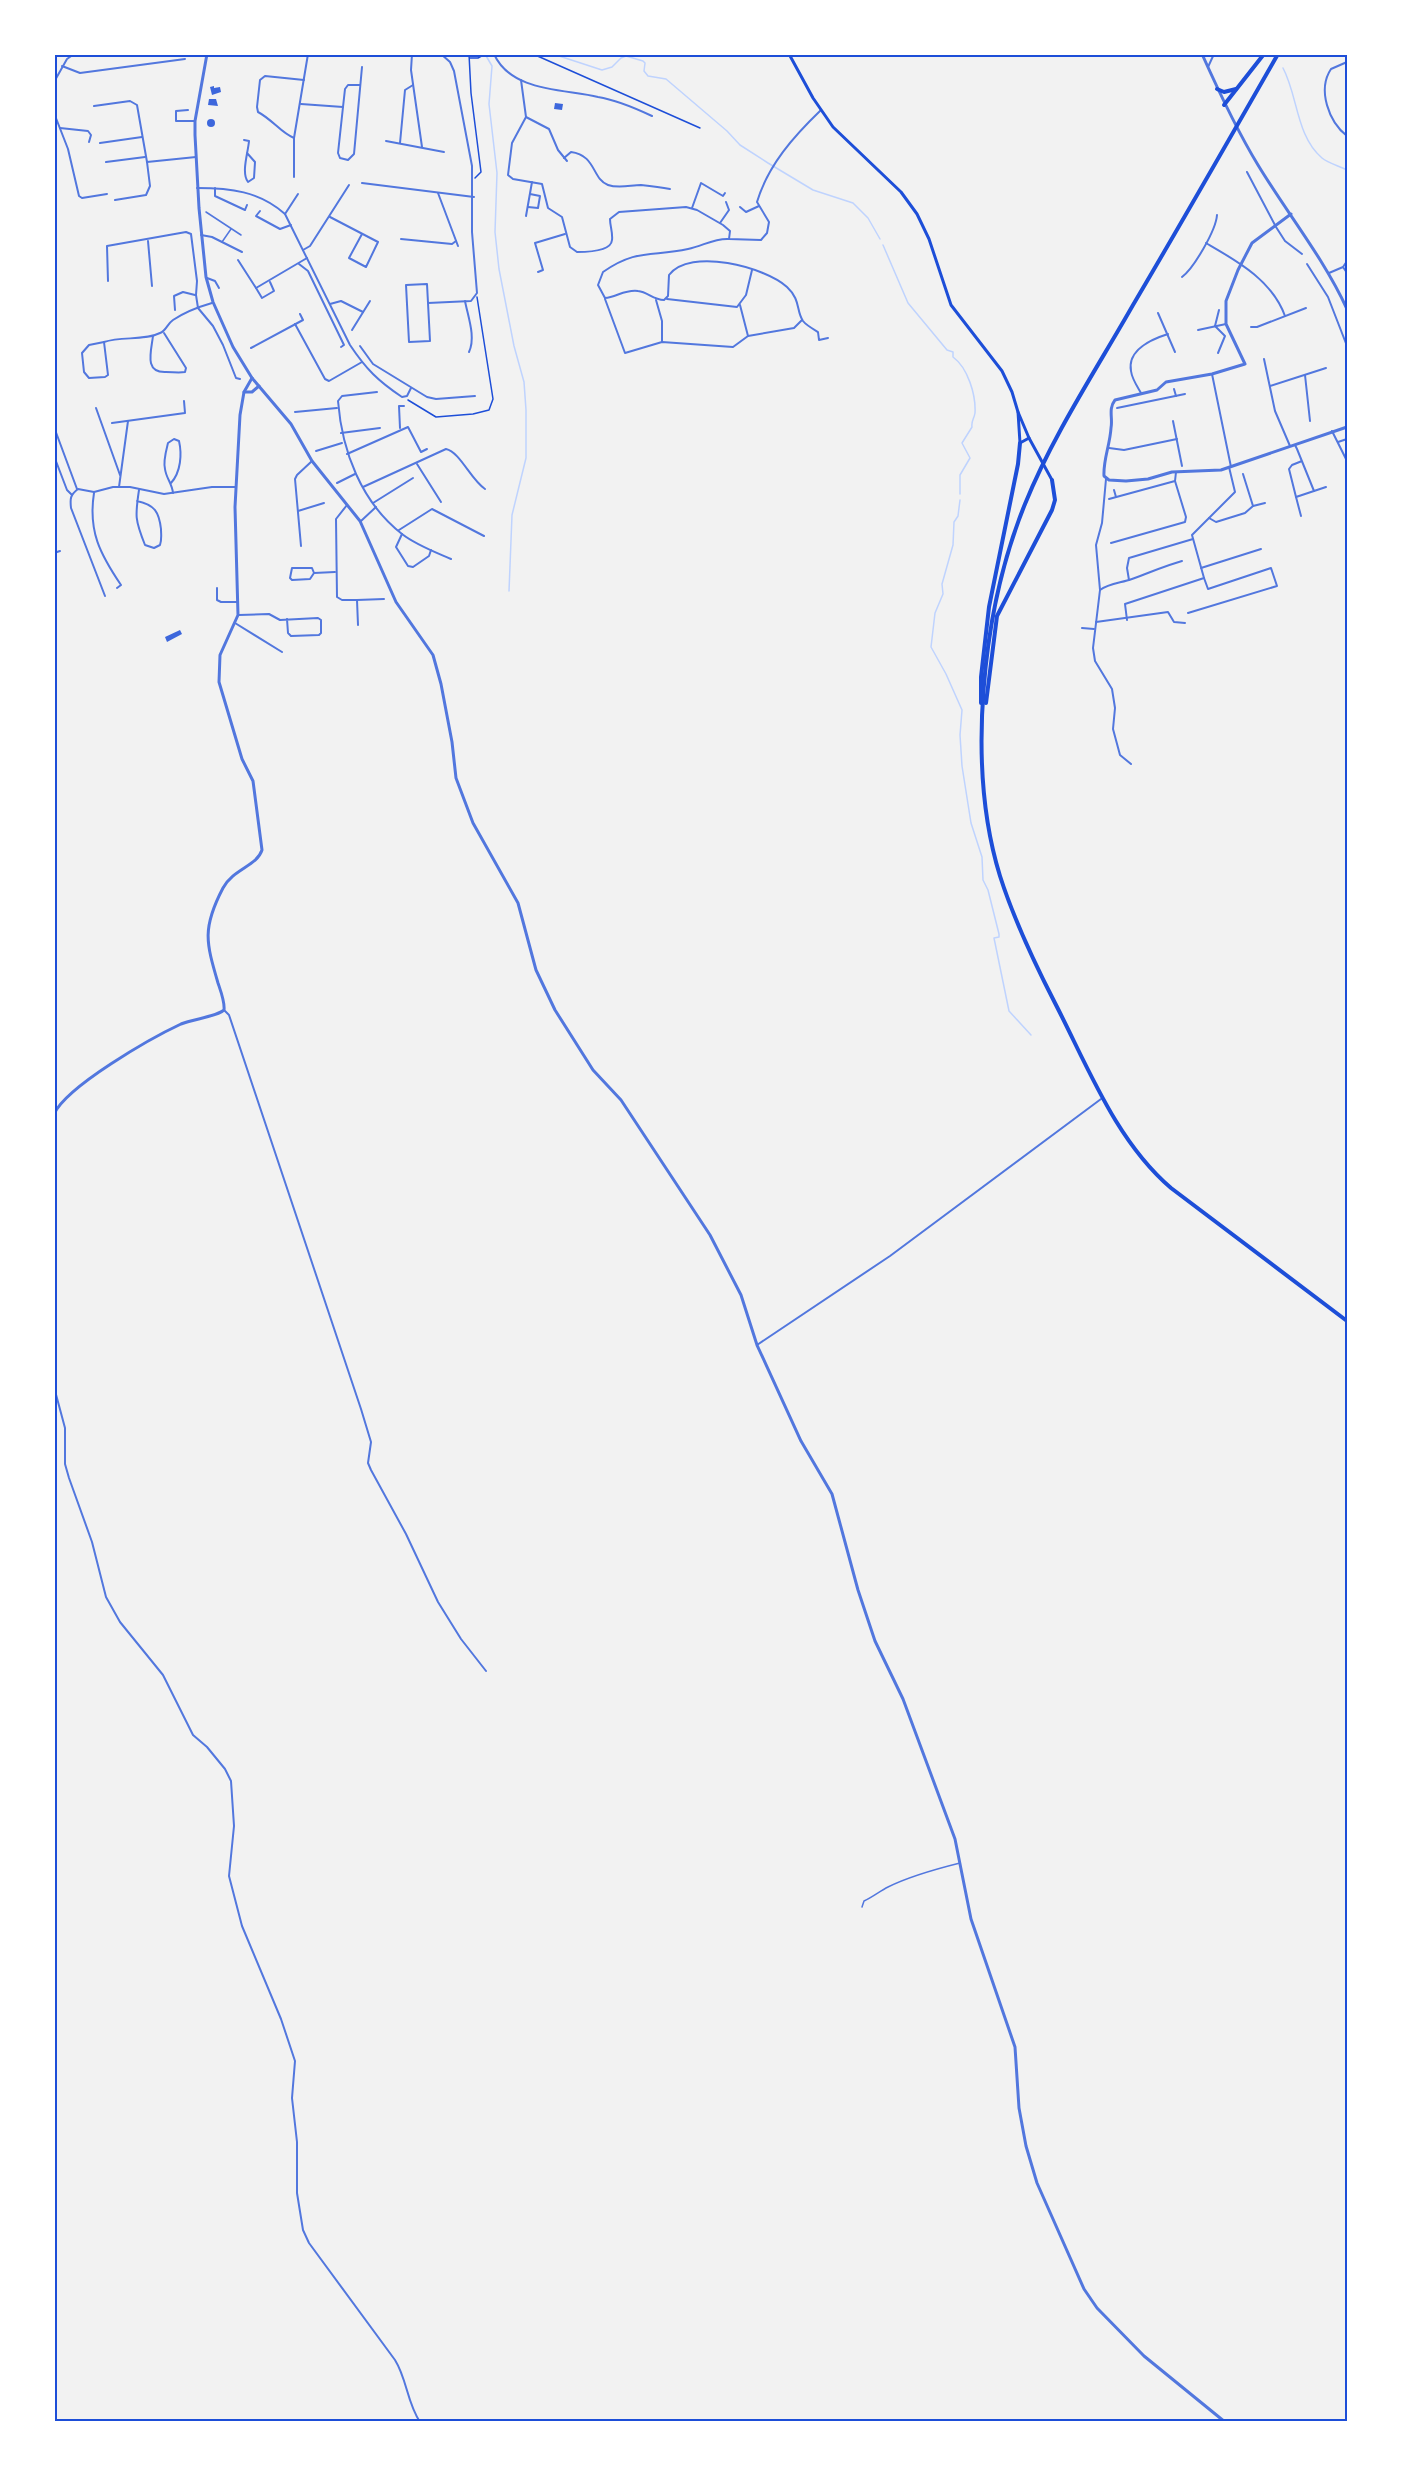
<svg xmlns="http://www.w3.org/2000/svg" width="1401" height="2476" font-family="'IBM Plex Sans',sans-serif">
<style>
.lines{fill:none;stroke-linecap:round;stroke-linejoin:round}
.stream{stroke:#bfd3fe;stroke-width:1.5}
.building{fill:#3d67dc}
.path{stroke:#1d4ed8;stroke-width:1.5}
.service{stroke:#5277de;stroke-width:1.5}
.minor{stroke:#5277de;stroke-width:2}
.tertiary{stroke:#5277de;stroke-width:3}
.secondary{stroke:#1d4ed8;stroke-width:3}
.trunk{stroke:#1d4ed8;stroke-width:4}
.neatline{fill:none;stroke:#1d4ed8;stroke-width:2}
</style>
<rect width="100%" height="100%" fill="#f2f2f2"/>
<g class="lines">
<g class="stream">
<polyline points="485,54 492,66 489,104 497,173 495,232 499,269 514,346 524,382 526,410 526,458 512,515 509,591"/>
<polyline points="553,54 602,70 612,67 621,58 626,56 643,61 645,63 644,71 648,76 666,79 727,131 740,145 768,163 813,190 853,203 868,218 880,239"/>
<path d="M 1283,68 C 1298,96 1296,136 1322,158 C 1328,163 1339,166 1347,170"/>
<path d="M 883,245 L 908,303 L 947,350 L 953,352 L 953,357 C 968,368 976,395 975,413 C 974,419 971,421 972,427 L 962,443 L 970,458 L 960,475 L 960,494"/>
<polyline points="960,500 958,516 954,522 953,545 942,584 943,594 935,613 931,647 946,674 962,710 960,735 962,766 971,823 982,857 983,880 988,890 999,934 999,937 994,938 1009,1011 1031,1035"/>
</g>
</g>
<g class="building">
<polygon points="214,86 214,88 220,87 221,92 212,95 210,87"/>
<polygon points="209,99 216,99 218,106 208,105"/>
<polygon points="555,103 563,104 562,110 554,109"/>
<circle cx="211" cy="123" r="4"/>
<polygon points="180,630 182,634 167,642 165,637"/>
</g>
<g class="lines">
<g class="path">
<polyline points="469,54 471,93 481,172 475,178"/>
<polyline points="533,54 700,128"/>
<polyline points="470,58 478,58 485,54"/>
<polyline points="408,400 436,417 473,414 489,410 493,399 477,297"/>
</g>
<g class="service">
<polyline points="206,212 241,235"/>
<polyline points="222,242 231,229"/>
<path d="M 862,1907 L 864,1901 C 873,1897 880,1891 888,1887 C 910,1876 936,1869 960,1863"/>
</g>
<g class="minor">
<polyline points="412,54 411,70 422,147"/>
<path d="M 494,54 C 511,92 564,89 598,97 C 617,100 635,108 652,116"/>
<path d="M 1347,62 L 1331,69 C 1317,90 1329,122 1347,136"/>
<polyline points="62,66 80,73 185,59"/>
<polyline points="1208,67 1214,54"/>
<path d="M 521,80 L 526,117 L 512,143 L 508,175 L 513,179 L 542,184 L 548,208 L 562,217 L 570,247 L 577,252 C 586,252 611,252 612,240 C 613,233 610,226 610,219 L 619,212 L 686,207 L 697,210 L 723,225 L 730,231 L 729,239 L 761,240 L 767,233 L 769,222 L 757,202 C 768,165 794,136 821,110"/>
<polyline points="54,82 67,59 74,54"/>
<polyline points="301,104 343,107 345,89 348,85 360,85"/>
<polyline points="94,106 130,101 137,105 147,162 196,157"/>
<polyline points="343,107 338,153 340,158 348,160 354,154 362,67"/>
<polyline points="188,110 176,111 176,121 195,121"/>
<polyline points="54,113 68,149 79,196 82,198 107,194"/>
<polyline points="526,117 549,129 558,150 567,161"/>
<polyline points="60,128 88,131 91,135 89,142"/>
<path d="M 294,138 C 281,133 273,120 258,112 L 257,107 L 260,80 L 265,76 L 304,80"/>
<path d="M 244,140 L 249,141 C 248,153 241,173 248,182 L 254,178 L 255,162 L 247,153"/>
<polyline points="386,141 444,152"/>
<polyline points="100,143 142,137"/>
<polyline points="400,143 405,90 413,85"/>
<path d="M 564,158 L 571,152 C 596,155 592,179 608,185 C 619,189 631,185 641,185 C 651,186 660,187 670,189"/>
<polyline points="106,162 145,157"/>
<polyline points="1247,172 1276,227 1285,241 1302,254"/>
<polyline points="294,177 294,138 308,54"/>
<polyline points="362,183 474,197"/>
<path d="M 197,188 C 230,188 259,191 285,214 L 350,345 C 366,369 378,381 402,397 L 407,396 L 411,388"/>
<polyline points="215,188 215,196 245,210 247,205"/>
<polyline points="438,193 458,246"/>
<polyline points="115,200 146,195 150,186 147,162"/>
<polyline points="528,207 538,208 540,196 530,194"/>
<polyline points="740,207 746,212 759,206"/>
<polyline points="692,208 701,183 723,196 725,193"/>
<polyline points="260,211 256,216 280,229 291,225"/>
<polyline points="285,214 298,194"/>
<polyline points="526,216 532,182"/>
<polyline points="330,217 378,242 366,267 349,258 362,234"/>
<polyline points="720,223 729,210 726,202"/>
<polyline points="201,235 212,237 242,252"/>
<polyline points="401,239 452,244 456,241"/>
<path d="M 729,239 C 714,238 703,246 688,249 C 653,257 637,248 603,272 L 598,285 L 605,298 C 616,297 626,289 638,291 C 648,292 653,300 664,300 L 668,296 L 669,275 C 690,247 765,267 787,287 C 801,300 796,311 803,321 C 806,325 813,329 818,332 L 819,340 L 828,338"/>
<polyline points="148,241 152,286"/>
<path d="M 1206,243 C 1237,261 1272,280 1285,316"/>
<polyline points="303,250 310,246 349,185"/>
<polyline points="238,260 256,288 307,258"/>
<polyline points="299,264 308,271 344,345 341,347"/>
<polyline points="1307,264 1328,297 1347,346"/>
<polyline points="1343,267 1347,273"/>
<polyline points="538,272 543,270 535,243 565,234"/>
<polyline points="1329,273 1343,267 1347,261"/>
<path d="M 1182,277 C 1194,268 1216,230 1217,215"/>
<polyline points="207,278 215,281 219,288"/>
<polyline points="108,281 107,246 186,232 191,234 197,281 196,295 198,308 213,326 223,345 236,378 240,379"/>
<polyline points="1347,283 1347,290"/>
<polyline points="256,288 262,298 274,291 270,282"/>
<polyline points="605,299 625,353 662,342 733,347 748,336 794,328 802,320"/>
<polyline points="667,299 737,307 746,295 752,270"/>
<polyline points="656,300 662,321 662,342"/>
<path d="M 465,301 C 468,317 476,337 469,352"/>
<polyline points="428,303 430,341 409,342 406,285 427,284 428,303 471,301 477,293 472,232 472,166 454,71 450,62 441,54"/>
<polyline points="330,304 341,301 363,312"/>
<polyline points="740,305 748,336"/>
<polyline points="175,310 174,296 183,292 195,295"/>
<polyline points="1158,313 1175,352"/>
<polyline points="295,324 325,379 329,381 362,362"/>
<polyline points="1215,326 1225,336 1218,353"/>
<polyline points="1215,326 1219,310"/>
<polyline points="1251,327 1257,327 1306,308"/>
<polyline points="352,330 370,301"/>
<polyline points="1198,330 1226,324"/>
<path d="M 153,336 C 151,352 144,373 166,372 C 173,372 179,373 185,372 L 186,368 L 164,333"/>
<path d="M 104,342 C 122,336 144,341 160,333 C 166,331 167,324 173,320 C 185,312 198,307 212,303"/>
<polygon points="104,342 108,375 105,377 89,378 84,372 82,353 89,345"/>
<polyline points="360,346 373,364 427,397 436,399 475,396"/>
<polyline points="251,348 303,320 300,314"/>
<polyline points="1264,359 1275,411 1290,446"/>
<polyline points="1212,374 1231,467"/>
<polyline points="1305,375 1310,421"/>
<polyline points="1270,386 1326,368"/>
<polyline points="1174,389 1176,396"/>
<path d="M 377,392 L 342,396 L 338,401 C 342,451 361,502 402,534 C 416,545 435,552 451,559"/>
<path d="M 1141,393 C 1137,386 1132,379 1131,371 C 1127,350 1152,339 1168,334"/>
<polyline points="96,408 120,475"/>
<polyline points="1117,408 1185,394"/>
<polyline points="295,412 337,408"/>
<polyline points="1173,421 1182,466"/>
<polyline points="112,423 185,413 184,401"/>
<polyline points="54,427 77,489"/>
<polyline points="400,428 399,406 404,406"/>
<polyline points="1332,431 1347,461"/>
<polyline points="341,433 380,428"/>
<polyline points="1338,442 1347,439"/>
<polyline points="1295,445 1297,449 1314,491 1296,497 1289,469 1292,465 1302,461"/>
<polyline points="1109,448 1124,450 1177,439"/>
<polyline points="316,451 342,443"/>
<polyline points="347,454 408,427 421,452 427,449"/>
<polyline points="54,456 67,490 72,495"/>
<polyline points="417,464 441,502"/>
<polyline points="1106,479 1102,523 1096,545 1100,590 1093,648 1095,661 1112,689 1115,708 1113,729 1120,755 1131,764"/>
<path d="M 171,483 C 181,472 182,454 179,441 L 174,439 L 168,443 C 166,451 163,461 165,469 C 166,478 172,483 173,493"/>
<polyline points="337,483 355,474"/>
<polyline points="119,487 128,421"/>
<path d="M 363,487 L 446,449 C 460,452 471,480 485,489"/>
<polyline points="1114,490 1116,497"/>
<polyline points="1314,491 1326,487"/>
<path d="M 94,493 C 88,531 100,554 121,585 L 117,588"/>
<polyline points="1296,497 1301,516"/>
<polyline points="1109,499 1175,481 1176,472"/>
<path d="M 137,501 C 155,505 159,512 161,529 C 161,535 162,539 160,545 L 154,548 L 145,545 C 135,520 135,516 139,490"/>
<polyline points="373,503 413,478"/>
<polyline points="347,505 336,519 337,597 342,600 357,600"/>
<polyline points="1253,506 1265,503"/>
<polyline points="298,511 324,503"/>
<polyline points="1209,518 1216,522 1245,513 1253,506 1243,474"/>
<polyline points="361,521 376,507"/>
<polyline points="399,530 432,509 484,536"/>
<polyline points="402,534 396,547 408,566 413,567 429,556 431,550"/>
<polyline points="1111,543 1185,522 1186,517 1175,481"/>
<polyline points="301,546 295,479 297,475 312,461"/>
<polyline points="54,553 60,551"/>
<polyline points="1201,568 1261,549"/>
<polyline points="314,573 312,568 292,568 290,578 292,580 310,579 314,573 335,572"/>
<polyline points="1129,580 1127,568 1129,558 1193,539"/>
<polyline points="217,588 217,600 221,602 238,602"/>
<path d="M 1100,590 C 1109,583 1121,583 1132,579 C 1149,573 1164,566 1182,561"/>
<path d="M 105,596 L 71,508 C 70,499 70,495 78,489 L 94,492 L 113,487 L 130,487 L 164,494 L 212,487 L 236,487"/>
<polyline points="1188,613 1277,586 1271,568 1208,589 1204,578"/>
<polyline points="239,615 269,614 280,620 318,618 321,620 321,633 319,635 291,636 288,633 287,619"/>
<polyline points="1127,620 1125,604 1204,578 1192,535 1235,492 1229,467"/>
<polyline points="1096,622 1168,612 1174,622 1185,623"/>
<polyline points="235,623 282,652"/>
<polyline points="358,625 357,600 384,599"/>
<polyline points="1082,628 1094,629"/>
<polyline points="225,1011 229,1015 361,1409 371,1442 368,1463 371,1470 406,1534 438,1602 461,1639 486,1671"/>
<polyline points="757,1345 890,1256 1101,1099"/>
<path d="M 54,1387 L 65,1428 L 65,1464 L 69,1478 L 92,1542 L 106,1597 L 120,1622 L 163,1675 L 193,1735 L 207,1747 L 225,1769 L 231,1781 L 234,1826 L 229,1876 L 242,1926 L 281,2019 L 295,2061 L 292,2098 L 297,2142 L 297,2193 L 303,2230 L 309,2243 L 395,2360 C 407,2379 407,2403 420,2422"/>
</g>
<g class="tertiary">
<polyline points="207,54 195,121 195,135 199,208 206,277 213,302 233,347 252,378 291,424 312,461 360,521 396,602 433,655 441,684 452,742 456,778 473,823 518,903 536,970 555,1010 593,1070 621,1100 710,1235 741,1295 757,1345 801,1441 832,1494 858,1590 875,1641 903,1699 955,1839 971,1919 1015,2047 1019,2108 1026,2146 1037,2183 1084,2289 1097,2308 1144,2356 1225,2422"/>
<path d="M 1202,54 C 1219,92 1236,129 1258,165 C 1287,213 1323,257 1347,309"/>
<path d="M 1291,214 L 1252,243 L 1238,270 L 1226,301 L 1226,324 L 1245,364 L 1212,374 L 1166,382 L 1157,390 L 1115,400 C 1108,409 1113,418 1111,428 C 1110,445 1103,460 1104,476 L 1109,480 L 1126,481 L 1148,479 L 1172,472 L 1221,470 L 1347,427"/>
<polyline points="244,392 252,392 259,386"/>
<path d="M 54,1114 C 67,1086 151,1038 181,1024 C 193,1019 216,1017 224,1010 C 225,1002 221,992 218,983 C 206,942 202,928 223,888 C 233,869 257,866 262,850 L 253,781 L 242,759 L 219,682 L 220,655 L 238,615 L 235,507 L 240,415 L 244,392 L 252,378"/>
</g>
<g class="secondary">
<polyline points="789,54 813,98 833,127 901,192 917,214 929,239 951,305 1002,371 1012,392 1018,412 1029,438 1052,480"/>
<polyline points="1018,412 1020,443 1029,438"/>
</g>
<g class="trunk">
<path d="M 1278,54 C 1230,138 1182,222 1133,305 C 1096,370 1053,435 1025,504 C 982,610 966,766 1000,876 C 1014,920 1034,962 1055,1003 C 1088,1067 1116,1141 1171,1188 L 1347,1321"/>
<polyline points="1217,89 1224,92 1236,89"/>
<polyline points="1224,105 1264,54"/>
<polyline points="981,703 981,677 989,607 1018,464 1020,443"/>
<polyline points="986,703 997,616 1052,510 1055,500 1052,480"/>
</g>
</g>
<rect width="1401" height="2476" fill="none" stroke="#ffffff" stroke-width="111"/>
<rect x="56" y="56" width="1290" height="2364" class="neatline"/>
</svg>
